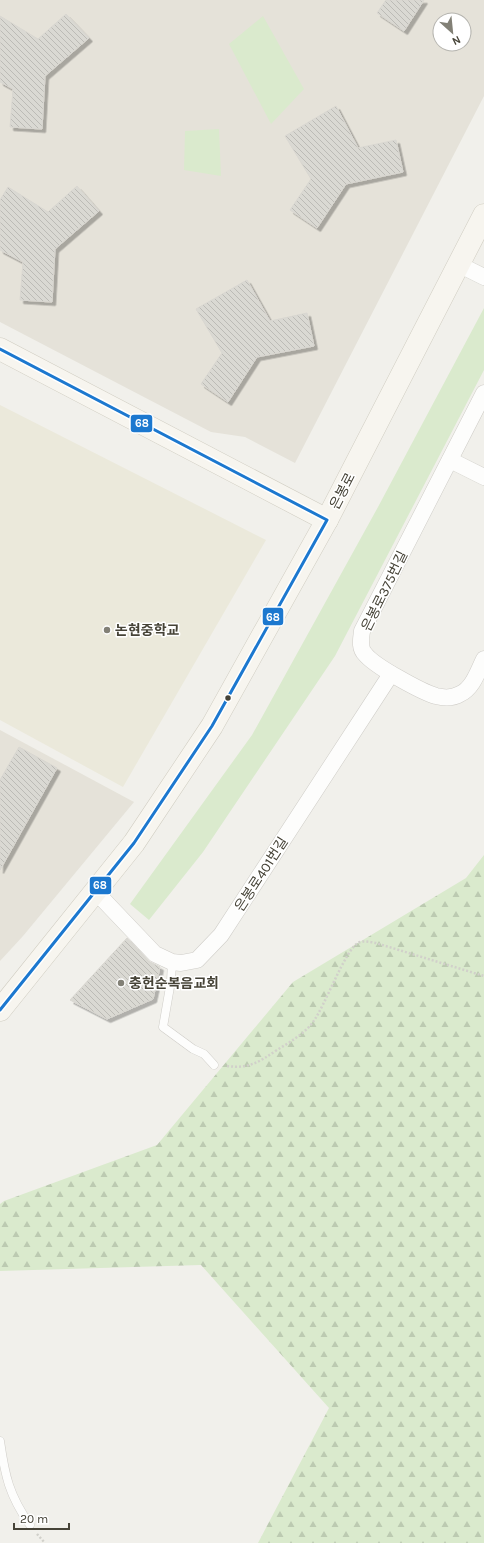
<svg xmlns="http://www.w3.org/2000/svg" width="484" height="1543" font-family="Karla,'Noto Sans KR',sans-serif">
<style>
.residential{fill:#e5e2d9;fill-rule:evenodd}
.education{fill:#ebe9db}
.forest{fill:url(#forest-firs)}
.park{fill:#daeacd}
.building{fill:url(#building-back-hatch);stroke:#d9d7d1;filter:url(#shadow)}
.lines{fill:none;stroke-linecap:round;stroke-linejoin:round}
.lane-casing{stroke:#cfcdc8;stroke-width:9}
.street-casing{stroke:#cfcdc8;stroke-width:17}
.secondary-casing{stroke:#d0cdc2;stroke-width:23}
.path{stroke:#d1d0ca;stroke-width:2.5;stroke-dasharray:2 2;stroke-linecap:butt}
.lane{stroke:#fdfdfc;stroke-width:8}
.street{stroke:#fdfdfc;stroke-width:16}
.secondary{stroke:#f7f5ef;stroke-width:22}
.bus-1-casing{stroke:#fff;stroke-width:6}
.bus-1{stroke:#1c78cf;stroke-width:3}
.poi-dot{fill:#828076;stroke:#fff;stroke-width:1.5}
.bus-dot{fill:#464337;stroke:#fff;stroke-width:1.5}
.labels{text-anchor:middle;stroke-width:3;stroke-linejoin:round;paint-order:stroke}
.street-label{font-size:14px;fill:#464337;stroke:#fff}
.poi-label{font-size:14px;font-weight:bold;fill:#464337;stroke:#fff;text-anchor:start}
.line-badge{stroke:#fff;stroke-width:1.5}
.badge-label{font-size:11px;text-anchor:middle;font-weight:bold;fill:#fff}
</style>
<defs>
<pattern id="forest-firs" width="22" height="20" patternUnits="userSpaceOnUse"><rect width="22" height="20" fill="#daeacd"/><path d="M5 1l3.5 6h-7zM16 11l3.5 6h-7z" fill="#bccab1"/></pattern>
<pattern id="building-back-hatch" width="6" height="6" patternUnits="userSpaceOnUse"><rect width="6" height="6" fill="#dad9d3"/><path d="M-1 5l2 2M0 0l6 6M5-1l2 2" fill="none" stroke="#bcbbb6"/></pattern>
<filter id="shadow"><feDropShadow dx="3.5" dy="3.5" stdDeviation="0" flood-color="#0004"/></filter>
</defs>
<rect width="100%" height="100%" fill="#f1f0eb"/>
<g class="residential">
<path d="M 0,0 L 484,0 L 484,96 L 295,463 L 245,437 L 211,432 L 0,322 ZM 440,20 L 464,20 L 464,44 L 440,44 Z"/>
<polygon points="0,730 134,802 23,936 0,961"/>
</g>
<polygon class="education" points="0,405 266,540 123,787 0,720"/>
<polygon class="forest" points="484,855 484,1543 258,1543 329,1408 201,1265 0,1271 0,1204 4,1201 157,1145 293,982 466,878"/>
<g class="park">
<polygon points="263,16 304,89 271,124 229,44"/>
<polygon points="219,129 221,176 184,170 185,131"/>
<polygon points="484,308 484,370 335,656 203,852 149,920 130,904 252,735 378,507"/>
</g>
<g class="building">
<polygon points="386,0 424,0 404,31 377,13"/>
<polygon points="66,14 89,38 45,76 42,129 10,127 13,89 0,82 0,16 38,39"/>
<polygon points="336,106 358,148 396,140 403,172 346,184 317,228 290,210 311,179 285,136"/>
<polygon points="77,186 99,211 55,249 52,302 20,300 23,262 0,250 0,200 8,187 48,212"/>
<polygon points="247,280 270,321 307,313 314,346 257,357 228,402 201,384 222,353 196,309"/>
<polygon points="19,747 57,768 0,870 0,780"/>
<polygon points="127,938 148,961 160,967 153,999 107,1019 70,1000"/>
</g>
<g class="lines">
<defs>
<g id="lane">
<polyline points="172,962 171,981 163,1027 193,1049 204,1054 214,1065"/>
<path d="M 0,1441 C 5,1476 9,1495 30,1525"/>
</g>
<g id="street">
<polyline points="458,264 484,277"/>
<path d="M 484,393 L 362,631 C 361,639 359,648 365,654 C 374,666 422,692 436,696 C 444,698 453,698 460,694 C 473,688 478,671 484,659"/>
<polyline points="450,460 484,477"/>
<polyline points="95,891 155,954 172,962 181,963 197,960 221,935 391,674"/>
</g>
<g id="secondary">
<polyline points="0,349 327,520"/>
<polyline points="0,1010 134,843 212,726 327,520 484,215"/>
</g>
</defs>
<use href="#lane" class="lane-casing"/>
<use href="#street" class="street-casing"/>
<use href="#secondary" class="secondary-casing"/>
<g class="path">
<path d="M 227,1066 C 249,1069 259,1062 277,1050 C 290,1042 304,1034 313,1022 C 325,1006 345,950 358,943 C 363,940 370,942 376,943 L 484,976"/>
<polyline points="37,1534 45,1543"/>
</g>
<use href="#lane" class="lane"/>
<use href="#street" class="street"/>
<use href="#secondary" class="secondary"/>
<defs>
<polyline id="bus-1" points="0,349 327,520 212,726 134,843 0,1010"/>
</defs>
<use href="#bus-1" class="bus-1-casing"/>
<use href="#bus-1" class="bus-1"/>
</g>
<g class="poi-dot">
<circle cx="107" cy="630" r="4"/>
<circle cx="121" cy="983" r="4"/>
</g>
<circle class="bus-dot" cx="228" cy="698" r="3.5"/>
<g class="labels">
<g class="street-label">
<text transform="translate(342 491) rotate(-63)" y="5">은봉로</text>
<text transform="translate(384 591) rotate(-64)" y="5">은봉로375번길</text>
<text transform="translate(261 874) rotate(-57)" y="5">은봉로401번길</text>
</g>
<g class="poi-label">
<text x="115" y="635">논현중학교</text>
<text x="129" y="988">충헌순복음교회</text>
</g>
</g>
<g class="line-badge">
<rect x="130" y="414" width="23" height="19" rx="4" fill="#1c78cf"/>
<rect x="262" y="607" width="22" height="19" rx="4" fill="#1c78cf"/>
<rect x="89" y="876" width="23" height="19" rx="4" fill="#1c78cf"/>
</g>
<g class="badge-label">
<text x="142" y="427">68</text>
<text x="273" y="621">68</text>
<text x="100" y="889">68</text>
</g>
<g transform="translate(452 32) rotate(153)"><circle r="19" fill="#ffffff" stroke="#b5b4af"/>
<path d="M0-3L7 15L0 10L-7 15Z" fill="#828076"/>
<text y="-6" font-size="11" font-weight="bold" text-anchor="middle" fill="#464337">N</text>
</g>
<path d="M14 1523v6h55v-6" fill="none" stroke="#464337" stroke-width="2"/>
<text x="20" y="1523" font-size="12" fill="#464337" stroke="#ffffff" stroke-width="3" paint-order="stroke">20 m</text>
</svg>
